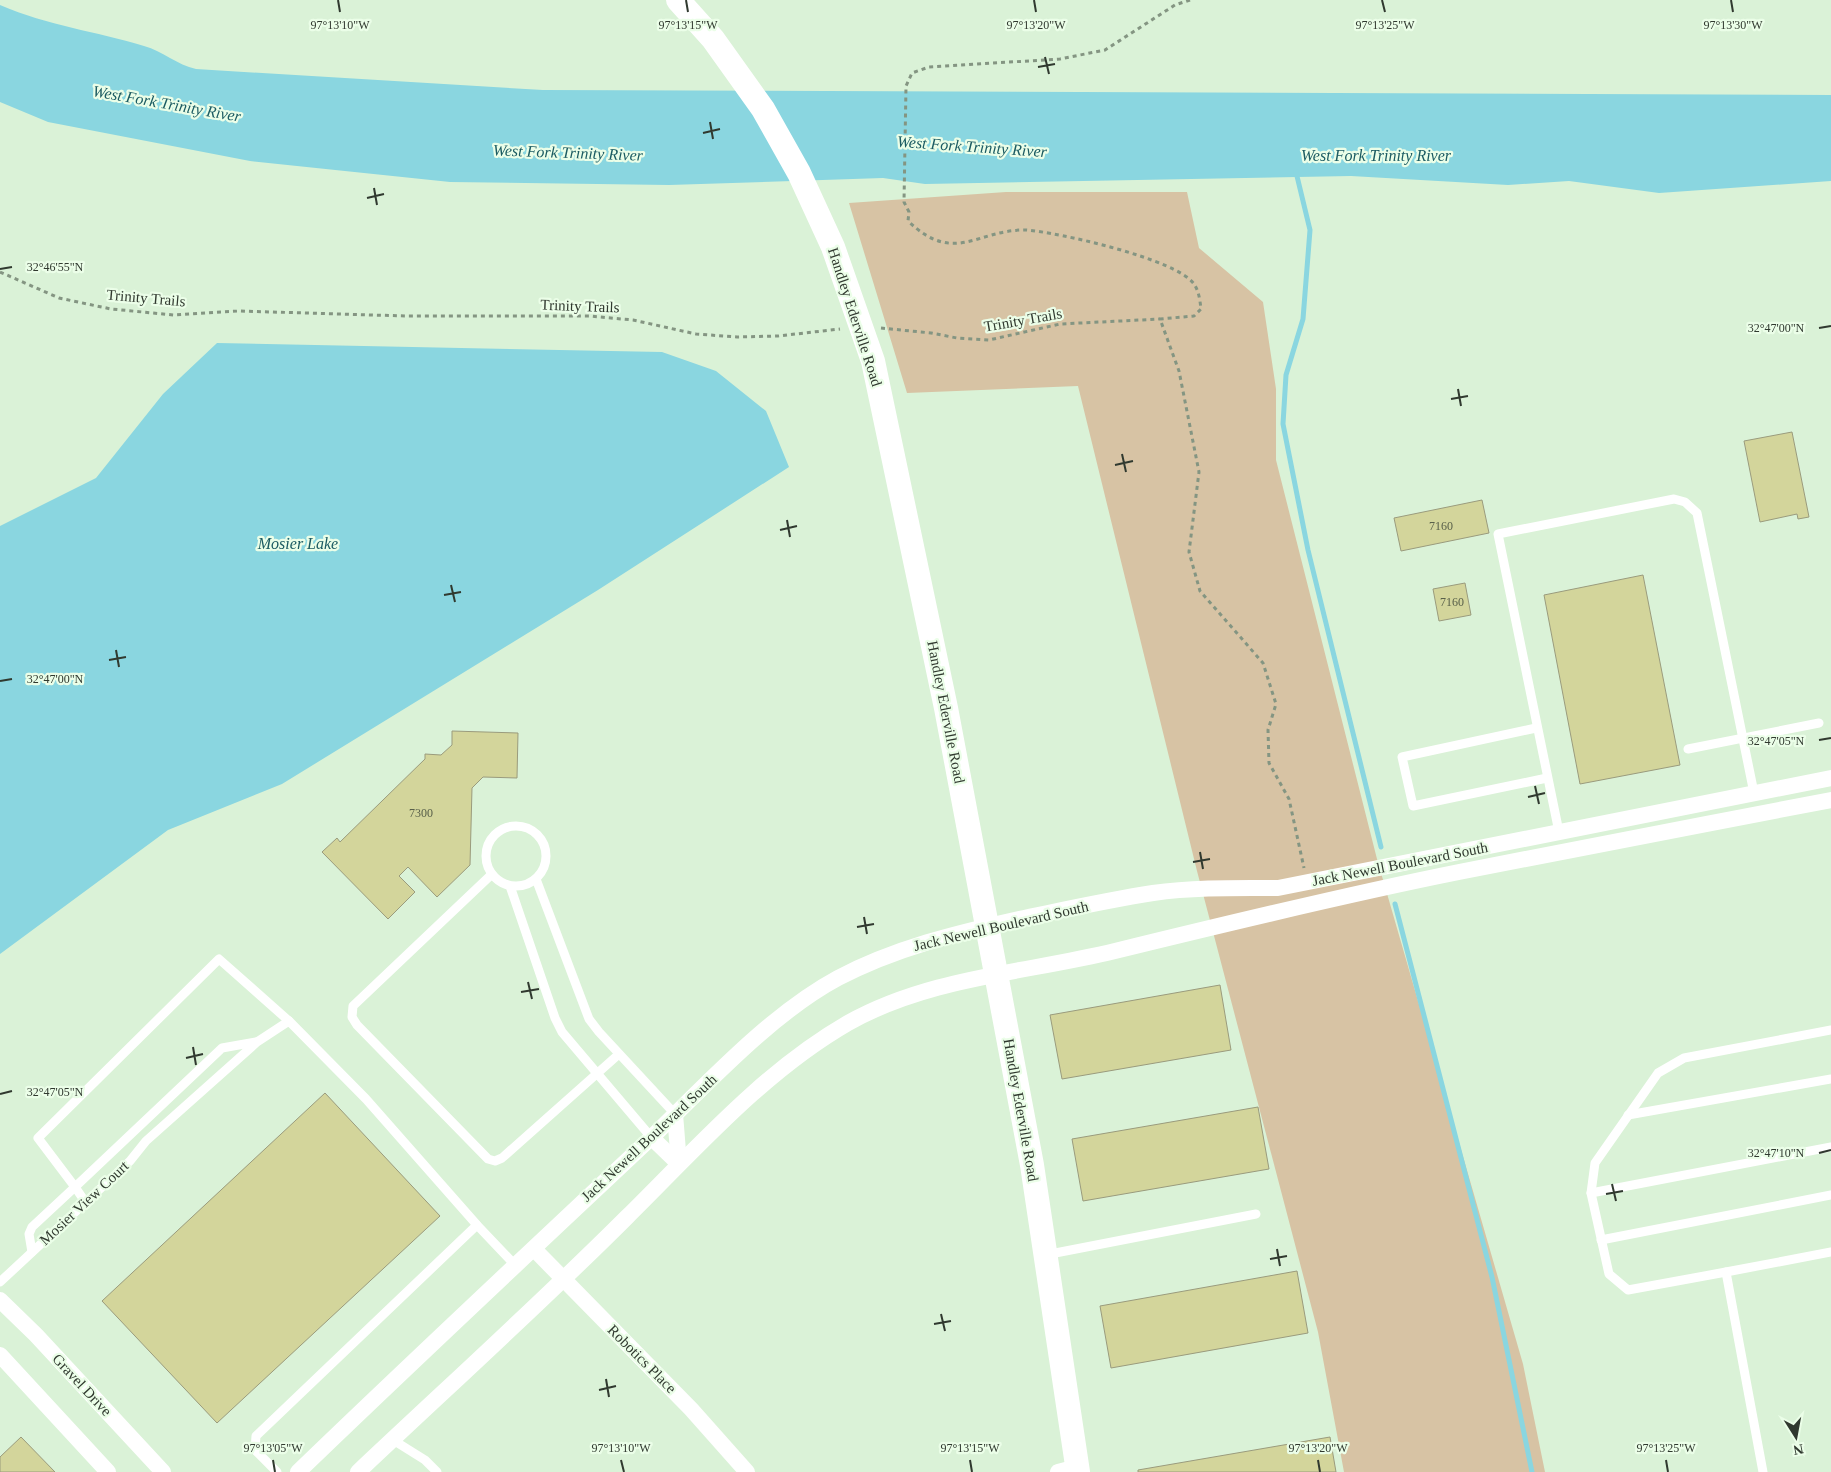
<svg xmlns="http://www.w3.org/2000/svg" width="1831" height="1472" font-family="'Times New Roman',serif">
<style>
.green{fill:#d7c3a4}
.water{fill:#8ad6e0}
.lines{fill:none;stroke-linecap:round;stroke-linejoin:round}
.stream{stroke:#8ad6e0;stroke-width:5}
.building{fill:#d3d59b;stroke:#9a9b7d}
.path{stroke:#849582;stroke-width:3;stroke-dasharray:4 4;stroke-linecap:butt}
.lane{stroke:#fff;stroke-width:9}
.street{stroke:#fff;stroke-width:16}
.secondary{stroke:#fff;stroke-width:24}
.ticks{fill:none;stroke:#30392f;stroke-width:2}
.labels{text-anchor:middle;stroke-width:4.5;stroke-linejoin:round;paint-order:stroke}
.number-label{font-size:12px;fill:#59604a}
.street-label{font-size:15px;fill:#30392f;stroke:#ebfee8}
.water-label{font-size:16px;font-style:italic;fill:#1b5b62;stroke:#ebfee8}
.ticks-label{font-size:12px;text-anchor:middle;fill:#30392f;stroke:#ebfee8;stroke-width:4.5;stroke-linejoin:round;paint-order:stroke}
</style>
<rect width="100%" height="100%" fill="#daf2d7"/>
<polygon class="green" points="1006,192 1187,192 1199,248 1263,302 1276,389 1276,460 1377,859 1523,1364 1545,1472 1344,1472 1318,1332 1197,871 1078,386 907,393 849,203"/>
<g class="water">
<path d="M 0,5 C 49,26 95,31 144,46 C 163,51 177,65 196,69 L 543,90 L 1831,95 L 1831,181 L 1659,193 L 1569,181 L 1508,185 L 1351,176 L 925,184 L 883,178 L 669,185 L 450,182 L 250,161 L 48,122 L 0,102 Z"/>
<polygon points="217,343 662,352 716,371 766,411 789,467 598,590 282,784 168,830 0,954 0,526 96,478 163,394"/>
</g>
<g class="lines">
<g class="stream">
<polyline points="1296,172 1310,230 1303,319 1286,375 1283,424 1308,550 1381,847"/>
<polyline points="1395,904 1492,1277 1532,1472"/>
</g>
</g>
<g class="building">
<polygon points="1792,432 1809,517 1798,519 1797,514 1760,522 1744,441"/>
<polygon points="1482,500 1489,533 1401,551 1394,518"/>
<polygon points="1643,575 1680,765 1580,784 1544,595"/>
<polygon points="1465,583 1471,615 1439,621 1433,589"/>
<polygon points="452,731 518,733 517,778 483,777 472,788 470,865 437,897 408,867 399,876 415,892 388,919 322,852 337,838 340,842 425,759 425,754 441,755 452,745"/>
<polygon points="1220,985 1231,1050 1062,1079 1050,1015"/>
<polygon points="325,1093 440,1216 217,1423 102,1301"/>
<polygon points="1258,1107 1269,1169 1083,1201 1072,1139"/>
<polygon points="1297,1271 1308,1333 1111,1368 1100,1306"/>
<polygon points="21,1437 55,1472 0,1472 0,1457"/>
<polygon points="1330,1437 1336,1472 1138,1472 1138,1470"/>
</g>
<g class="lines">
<g class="path">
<path d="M 1190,0 L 1175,5 L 1105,50 L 1060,59 L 929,67 L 912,73 L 906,86 L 904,202 L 909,212 L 908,221 C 955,266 977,229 1026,230 C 1057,232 1177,259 1194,284 C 1199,291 1200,301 1201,309 L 1194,316 L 1160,319 L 1179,371 L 1199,472 L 1189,552 L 1200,591 L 1263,663 L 1276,704 L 1268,730 L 1269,763 L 1289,799 L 1304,868"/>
<polyline points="0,272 59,298 111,309 174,315 239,311 406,316 589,316 633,320 696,334 737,337 778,336 840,329"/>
<polyline points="881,328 931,333 957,338 989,340 1060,324 1160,319"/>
</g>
<g class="lane">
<polyline points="1536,728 1402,757 1413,806 1547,778"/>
<polyline points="1688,749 1819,723"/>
<circle cx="516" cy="856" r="30"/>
<polyline points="1559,832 1498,534 1674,499 1685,502 1697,513 1754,793"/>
<polyline points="491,875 353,1006 352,1017 357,1025 488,1159 495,1161 502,1158 619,1054"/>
<polyline points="536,879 589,1019 599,1032 675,1114"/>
<polyline points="510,886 555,1018 562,1032 651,1137"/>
<polyline points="1628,1115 1831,1079"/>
<polyline points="1591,1193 1831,1147"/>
<polyline points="86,1203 75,1187 222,1048 256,1042"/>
<polyline points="1601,1240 1831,1195"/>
<polyline points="32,1252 29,1234 32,1227 75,1187 38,1138 219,959 289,1021"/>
<polyline points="1045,1255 1256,1214"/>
<polyline points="1726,1272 1628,1290 1609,1274 1591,1193 1595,1163 1658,1073 1684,1058 1831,1030"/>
<polyline points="0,1282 130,1161 146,1141 257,1042 289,1021 366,1099 477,1225 516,1266"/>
<polyline points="393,1440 425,1460 437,1472"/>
<polyline points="277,1472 255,1450 256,1436 477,1225"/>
<polyline points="1763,1472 1726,1272 1831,1252"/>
</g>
<g class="street">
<polyline points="675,1114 679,1164"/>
<polyline points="651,1137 679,1164"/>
<polyline points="534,1249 691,1409 747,1472"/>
<polyline points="0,1300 36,1335 163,1472"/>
<polyline points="0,1355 108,1472"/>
<path d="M 298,1472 C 415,1359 534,1248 653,1136 C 708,1083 771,1014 838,978 C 895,948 957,933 1019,919 C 1063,910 1108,900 1153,893 C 1195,887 1237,888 1278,888 L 1831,778"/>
<path d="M 358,1472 C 448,1387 540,1304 627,1217 C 696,1149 763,1072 848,1023 C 930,977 1025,973 1115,951 C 1229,923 1344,895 1459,872 C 1583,847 1707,824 1831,800"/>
<polyline points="1058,1472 1077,1467"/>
</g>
<polyline class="secondary" points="678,0 713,39 763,109 799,173 833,247 873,361 946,708 1032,1165 1078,1472"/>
</g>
<path class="ticks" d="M 338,0 L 340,12M 686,0 L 688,12M 1034,0 L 1036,12M 1382,0 L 1385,12M 1731,0 L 1733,12M 1045,57 L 1049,74M 1038,67 L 1055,64M 710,122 L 713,139M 703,133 L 720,129M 374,188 L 377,205M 367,198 L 384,194M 0,269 L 12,267M 1819,328 L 1831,326M 1458,389 L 1461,406M 1451,399 L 1468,396M 1122,454 L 1126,472M 1115,465 L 1133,461M 787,520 L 790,537M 780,530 L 797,526M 451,585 L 455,602M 444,595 L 461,592M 116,650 L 119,667M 109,660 L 126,657M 0,681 L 12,679M 1819,740 L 1831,738M 1535,786 L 1539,804M 1528,797 L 1545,793M 1200,852 L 1203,869M 1193,862 L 1210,859M 864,917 L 867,934M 857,927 L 874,924M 528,982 L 532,999M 521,992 L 539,989M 193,1047 L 196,1065M 186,1058 L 203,1054M 0,1094 L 12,1091M 1819,1153 L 1831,1150M 1612,1184 L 1616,1201M 1606,1194 L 1623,1191M 1277,1249 L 1280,1266M 1270,1259 L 1287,1256M 941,1314 L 945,1331M 934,1324 L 951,1321M 606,1379 L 609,1397M 599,1390 L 616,1386M 273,1460 L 275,1472M 621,1460 L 624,1472M 970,1460 L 972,1472M 1318,1460 L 1320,1472M 1666,1460 L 1668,1472"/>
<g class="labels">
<g class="number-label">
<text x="1441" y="530">7160</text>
<text x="1452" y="606">7160</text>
<text x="421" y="817">7300</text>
</g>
<g class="street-label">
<text transform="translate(146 298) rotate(5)" y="5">Trinity Trails</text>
<text transform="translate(580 306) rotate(2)" y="5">Trinity Trails</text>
<text transform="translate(855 317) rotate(72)" y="5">Handley Ederville Road</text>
<text transform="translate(1023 320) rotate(-10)" y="5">Trinity Trails</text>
<text transform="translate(946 712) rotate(79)" y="5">Handley Ederville Road</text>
<text transform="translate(1400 864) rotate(-11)" y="5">Jack Newell Boulevard South</text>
<text transform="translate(1001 926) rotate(-13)" y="5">Jack Newell Boulevard South</text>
<text transform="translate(1021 1110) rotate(80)" y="5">Handley Ederville Road</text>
<text transform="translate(649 1138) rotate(-43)" y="5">Jack Newell Boulevard South</text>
<text transform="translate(84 1203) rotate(-43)" y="5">Mosier View Court</text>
<text transform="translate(642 1359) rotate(45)" y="5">Robotics Place</text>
<text transform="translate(82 1385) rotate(47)" y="5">Gravel Drive</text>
</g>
<g class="water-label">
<text transform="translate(167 103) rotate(10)" y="6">West Fork Trinity River</text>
<text transform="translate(972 146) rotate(4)" y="6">West Fork Trinity River</text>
<text transform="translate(568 152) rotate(2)" y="6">West Fork Trinity River</text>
<text x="1376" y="161">West Fork Trinity River</text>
<text x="298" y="549">Mosier Lake</text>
</g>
</g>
<g class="ticks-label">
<text x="340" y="29">97°13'10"W</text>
<text x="688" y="29">97°13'15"W</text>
<text x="1036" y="29">97°13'20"W</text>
<text x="1385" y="29">97°13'25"W</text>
<text x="1733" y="29">97°13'30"W</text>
<text x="55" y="271">32°46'55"N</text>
<text x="1776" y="332">32°47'00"N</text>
<text x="55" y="683">32°47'00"N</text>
<text x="1776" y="745">32°47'05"N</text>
<text x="55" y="1096">32°47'05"N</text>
<text x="1776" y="1157">32°47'10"N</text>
<text x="273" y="1452">97°13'05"W</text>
<text x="621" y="1452">97°13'10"W</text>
<text x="970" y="1452">97°13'15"W</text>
<text x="1318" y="1452">97°13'20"W</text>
<text x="1666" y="1452">97°13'25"W</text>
</g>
<g transform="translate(1796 1437) rotate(169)" stroke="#ebfee8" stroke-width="4" paint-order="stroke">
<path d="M0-4L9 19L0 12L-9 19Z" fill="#30392f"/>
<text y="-8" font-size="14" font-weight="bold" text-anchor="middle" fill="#30392f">N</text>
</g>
</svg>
